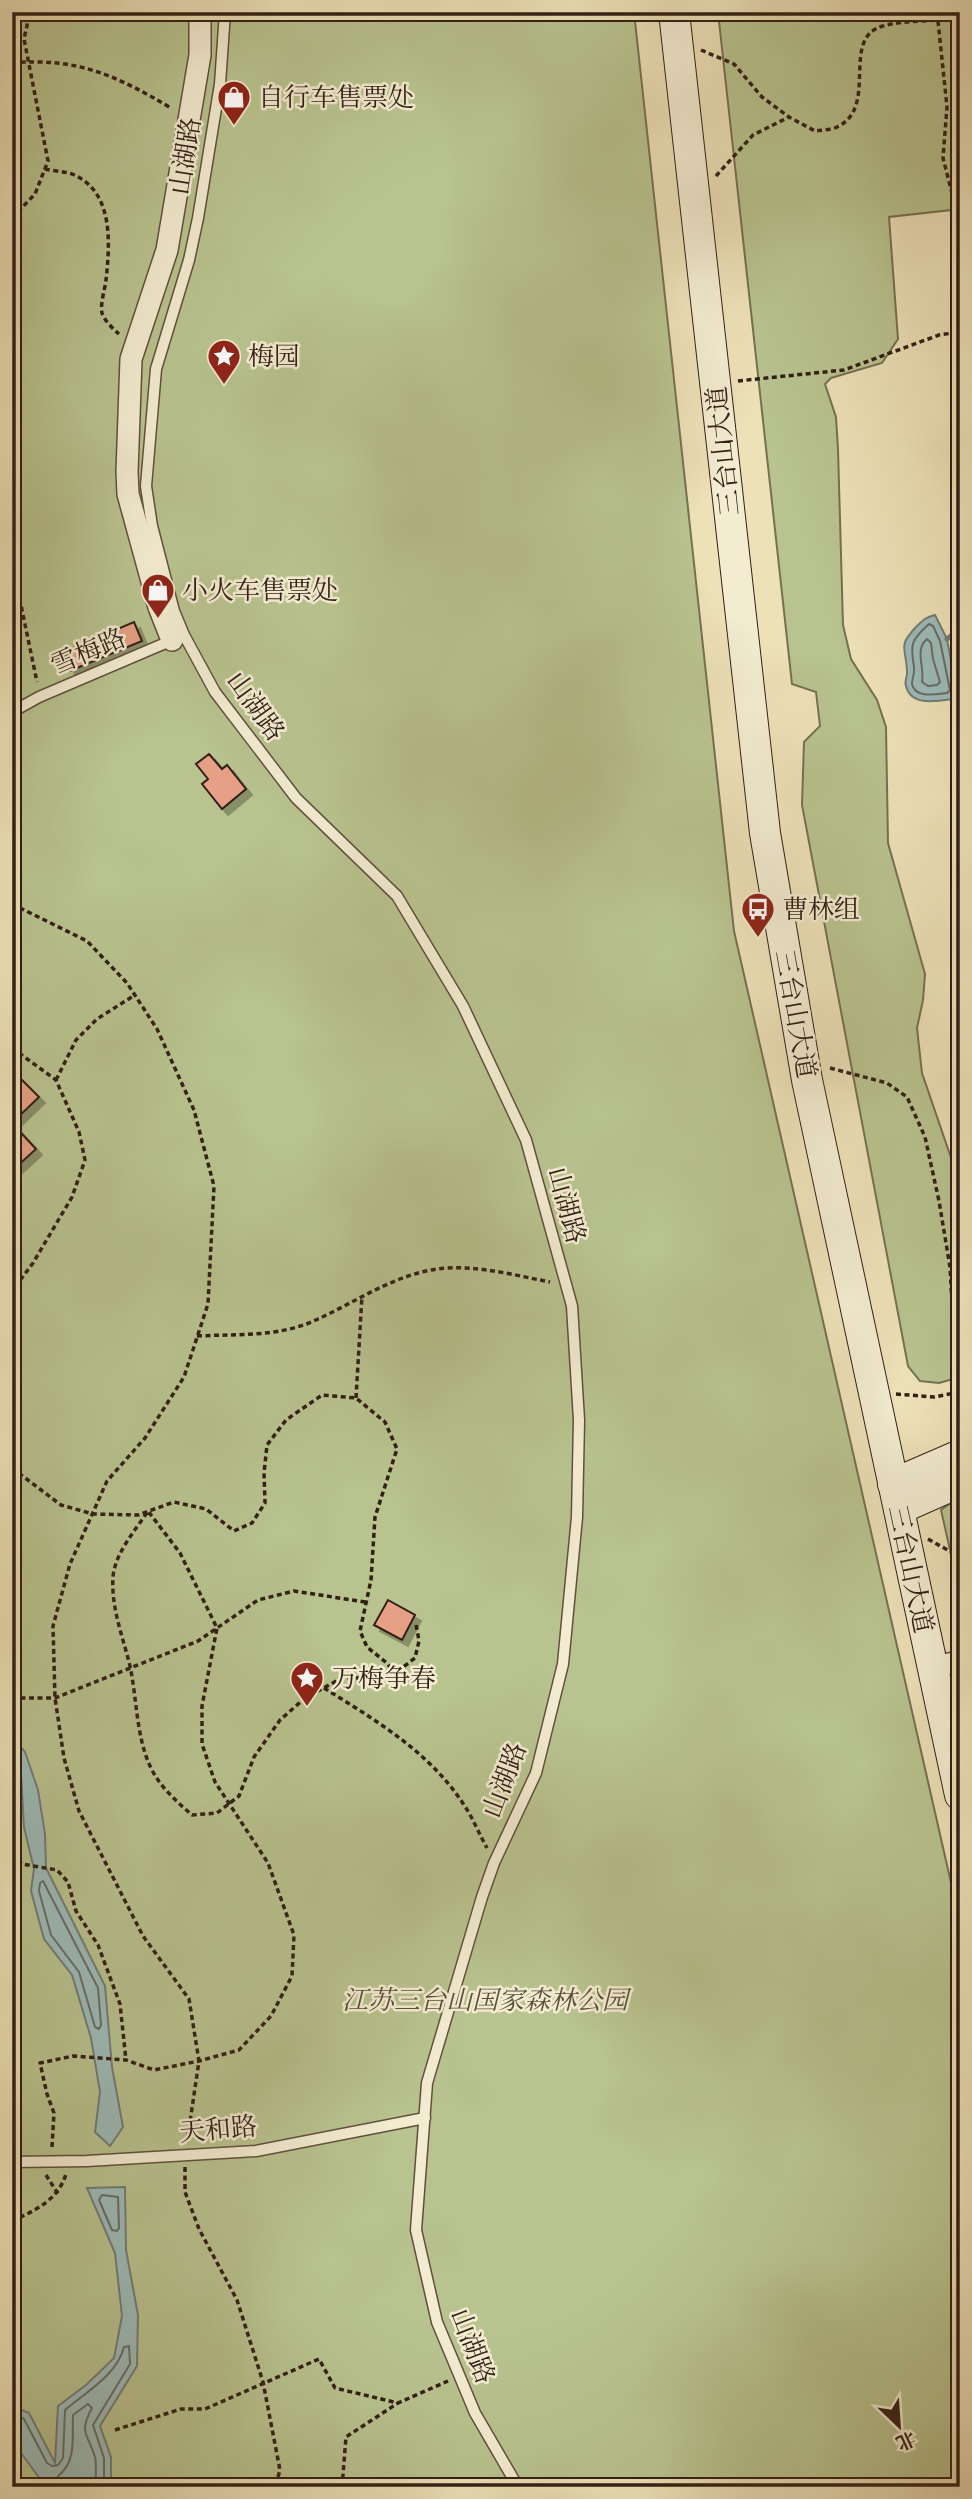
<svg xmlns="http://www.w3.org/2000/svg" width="972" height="2499" font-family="Alegreya,'Noto Serif SC',serif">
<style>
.green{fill:#b8c38f;stroke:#757152;stroke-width:2}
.water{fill:#9dbbb9;stroke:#727d77;stroke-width:2}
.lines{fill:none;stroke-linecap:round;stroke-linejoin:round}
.shore{stroke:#686d67;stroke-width:2}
.stream{stroke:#727d77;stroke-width:5}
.building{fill:#e5a085;stroke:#321f15;stroke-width:2;filter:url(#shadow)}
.lane-casing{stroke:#61503e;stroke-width:13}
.street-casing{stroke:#61503e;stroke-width:24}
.secondary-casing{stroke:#321f15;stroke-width:32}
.path{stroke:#321f15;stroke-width:3.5;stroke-dasharray:5 3.5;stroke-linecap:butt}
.lane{stroke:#f3ecd1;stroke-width:10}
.street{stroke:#f3ecd1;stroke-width:21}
.secondary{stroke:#f3ecd1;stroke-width:30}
.labels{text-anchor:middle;stroke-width:5;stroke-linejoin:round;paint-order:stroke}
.poi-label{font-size:26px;fill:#321f15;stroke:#f3ecd1;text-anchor:start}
.street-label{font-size:26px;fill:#321f15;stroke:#f3ecd1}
.park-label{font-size:26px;font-style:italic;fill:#5a503a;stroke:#f3ecd1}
</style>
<defs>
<filter id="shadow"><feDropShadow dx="6" dy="6" stdDeviation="0" flood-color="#0004"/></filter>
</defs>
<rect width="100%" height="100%" fill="#ede1b8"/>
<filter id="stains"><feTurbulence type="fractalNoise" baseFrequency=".00286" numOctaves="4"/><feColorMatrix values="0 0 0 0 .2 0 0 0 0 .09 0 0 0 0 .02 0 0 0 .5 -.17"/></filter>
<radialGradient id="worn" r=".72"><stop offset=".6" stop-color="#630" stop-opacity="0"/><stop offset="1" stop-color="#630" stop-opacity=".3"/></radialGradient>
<g class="green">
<polygon points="12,12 634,12 734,931 960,1922 960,2487 12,2487"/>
<polygon points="718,12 872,12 874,17 928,12 960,12 960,209 889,217 898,339 882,363 831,378 825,384 836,417 838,449 843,625 851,659 877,700 886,727 888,843 925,974 923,1000 917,1028 922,1073 960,1184 960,1377 939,1383 920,1381 908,1366 802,805 804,742 820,726 816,692 792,684"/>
<polygon points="960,1496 960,1594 941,1510"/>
</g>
<g class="water">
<path d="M 935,615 L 947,639 L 957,693 L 953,699 C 938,701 911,707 906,686 C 904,681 908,676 907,671 C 906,646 897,647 917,626 C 923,620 926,617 935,615 Z"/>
<polygon points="12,1737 25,1752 38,1790 45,1834 46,1868 105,1986 112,2067 123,2127 110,2146 95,2132 100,2092 91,2038 72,1975 44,1939 31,1891 34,1869 24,1827 21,1774 12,1755"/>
<polygon points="125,2187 126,2250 138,2315 137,2366 100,2426 111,2457 111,2487 46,2487 13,2442 12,2406 29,2413 55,2463 58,2406 86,2385 114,2358 122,2316 115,2253 87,2188"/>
</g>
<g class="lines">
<g class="shore">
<path d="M 929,624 L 933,626 L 940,641 L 950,690 L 947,693 C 937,694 915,699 912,684 C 912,678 915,673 914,667 C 910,644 911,640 929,624 Z"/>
<path d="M 927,639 L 931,643 L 933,659 L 940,682 L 937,685 L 928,686 L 922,682 C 925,667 914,650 927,639 Z"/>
<polygon points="43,1881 98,1988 101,2025 99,2029 95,2027 79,1972 51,1935 39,1891 40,1883"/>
<polygon points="102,2195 118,2197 119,2228 117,2231 112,2230 99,2200"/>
<path d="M 12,2413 L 24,2419 L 47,2463 L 52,2466 L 58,2465 L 63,2458 L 65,2410 C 86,2392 117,2375 124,2347 L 129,2346 L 130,2364 L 93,2425 L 104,2458 L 104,2487"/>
<path d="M 60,2487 L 58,2476 C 77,2462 72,2436 73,2415 L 88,2404 L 92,2408 C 78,2434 88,2433 95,2457 C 97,2466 95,2477 96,2487"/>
</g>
<polyline class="stream" points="947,639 960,629"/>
</g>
<g class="building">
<polygon points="134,622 142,641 70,671 63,652"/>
<polygon points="209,754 222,769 227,765 246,789 222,809 202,784 208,779 196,764"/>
<polygon points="12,1070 39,1097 12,1123"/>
<polygon points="12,1123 36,1149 12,1171"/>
<polygon points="388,1600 415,1615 402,1640 374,1625"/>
</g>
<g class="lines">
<defs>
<g id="lane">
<polyline points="225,12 220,84 198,218 189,260 156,369 146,486 152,526 174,611 184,635 215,692 296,798 397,896 463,1006 526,1140 572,1306 579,1420 577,1517 563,1664 536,1773 494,1863 482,1897 427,2083 416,2230 437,2322 475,2413 518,2487"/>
<polyline points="12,712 39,697 175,639"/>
<polyline points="12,2162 87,2161 256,2151 425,2118"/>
</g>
<g id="street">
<polyline points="172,640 159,607 128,494 127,472 131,359 167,250 200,55 200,12"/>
<polyline points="948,1664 960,1662"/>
</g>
<g id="secondary">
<polyline points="674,12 765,833 807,1080 960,1795"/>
<polyline points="893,1484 960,1455"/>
<polyline points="899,1509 960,1482"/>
</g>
</defs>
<use href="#lane" class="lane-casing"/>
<use href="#street" class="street-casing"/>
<use href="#secondary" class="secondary-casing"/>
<g class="path">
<polyline points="938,21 947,107 943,158 952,193 960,285"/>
<path d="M 701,50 L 734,64 L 762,97 L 789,117 L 815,131 C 822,130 831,130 837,127 C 880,107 839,38 883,26 C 904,20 938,21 960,19"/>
<path d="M 12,63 C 77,57 117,76 171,108"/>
<path d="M 45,169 C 53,171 63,171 72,174 C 114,191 110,243 106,280 C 105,289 100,304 102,313 C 104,320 113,329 119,334"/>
<polyline points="716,176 753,135 789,117"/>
<polyline points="12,218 35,194 48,161 24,39 30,12"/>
<polyline points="738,381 844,370 939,335 960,332"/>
<polyline points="12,583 21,605 37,682"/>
<polyline points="12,904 87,941 127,983 157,1029 194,1110 214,1186 208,1304 184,1377 145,1438 107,1481 70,1564 53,1626 55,1698 64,1758 79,1811 143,1936 189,1999 199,2061 187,2142"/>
<polyline points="12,1048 56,1080 79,1132 85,1160 72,1197 33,1263 12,1291"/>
<polyline points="960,1058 960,1063"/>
<polyline points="830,1068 887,1083 907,1097 925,1137 939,1201 950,1267 957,1393"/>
<polyline points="56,1080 76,1040 97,1019 135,995"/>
<path d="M 197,1336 C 235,1334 273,1337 309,1323 C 347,1307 382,1282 422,1272 C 464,1261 508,1274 550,1282"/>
<polyline points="896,1394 934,1397 960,1392"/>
<polyline points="356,1398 362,1296"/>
<polyline points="12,1468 61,1505 93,1514 138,1515 174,1502 206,1509 234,1531 252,1523 265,1503 264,1473 267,1445 286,1420 322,1395 356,1398 385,1422 397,1449 375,1517 371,1580 360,1631 367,1647 388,1664 394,1674"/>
<polyline points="928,1539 960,1557"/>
<path d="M 324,1688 C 375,1720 430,1752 464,1805 C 473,1818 479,1834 487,1848"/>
<polyline points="12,1698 55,1698 198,1641 258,1600 294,1591 365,1602"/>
<polyline points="12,1854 22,1864 57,1870 68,1882 76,1911 98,1945 120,2004 126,2060"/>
<path d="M 52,2147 L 54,2113 L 47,2094 L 40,2063 L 73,2056 L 126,2060 L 154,2070 L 199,2061 L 239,2050 L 271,2016 L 292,1976 L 294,1935 L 268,1863 L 215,1782 L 202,1744 L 202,1706 L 217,1628 L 180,1553 L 148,1511 C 135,1531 115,1553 113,1577 C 111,1608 123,1637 130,1666 C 137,1699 136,1735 150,1766 C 159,1786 176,1801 192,1815 L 217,1813 L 239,1796 L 254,1757 L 280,1720 L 305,1698 L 342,1678 L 372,1678 L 394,1674 L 415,1658 L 419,1641 L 416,1624"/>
<polyline points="185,2167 185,2192 199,2229 237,2300 263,2382 280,2470 275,2487"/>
<polyline points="46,2175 58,2194"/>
<path d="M 12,2221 C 36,2210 58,2200 66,2174"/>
<polyline points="115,2430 181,2409 205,2409 319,2359 335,2388 398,2403 448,2381"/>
<polyline points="342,2487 346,2437 398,2403"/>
</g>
<use href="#lane" class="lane"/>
<use href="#street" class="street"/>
<use href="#secondary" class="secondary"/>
</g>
<defs>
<symbol id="shop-pin" viewBox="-11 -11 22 30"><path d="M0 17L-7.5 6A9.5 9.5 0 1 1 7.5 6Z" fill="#8f2418" stroke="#f3ecd1"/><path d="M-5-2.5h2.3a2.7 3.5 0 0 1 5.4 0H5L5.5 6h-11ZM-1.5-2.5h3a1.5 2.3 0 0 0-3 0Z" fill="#fff"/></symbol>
<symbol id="sight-pin" viewBox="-11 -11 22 30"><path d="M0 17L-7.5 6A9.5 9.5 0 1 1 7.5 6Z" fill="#8f2418" stroke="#f3ecd1"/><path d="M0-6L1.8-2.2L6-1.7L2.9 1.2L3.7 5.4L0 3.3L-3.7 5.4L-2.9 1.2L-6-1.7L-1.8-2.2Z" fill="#fff"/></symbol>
<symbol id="bus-pin" viewBox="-11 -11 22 30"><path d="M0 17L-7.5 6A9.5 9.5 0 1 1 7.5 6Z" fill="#8f2418" stroke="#f3ecd1"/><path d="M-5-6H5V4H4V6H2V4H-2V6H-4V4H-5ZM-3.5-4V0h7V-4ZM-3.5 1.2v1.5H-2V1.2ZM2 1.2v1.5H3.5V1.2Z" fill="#fff"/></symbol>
</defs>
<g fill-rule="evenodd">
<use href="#shop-pin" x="215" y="78" width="38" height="52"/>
<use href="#sight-pin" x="205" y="337" width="38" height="52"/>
<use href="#shop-pin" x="139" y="571" width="38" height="52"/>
<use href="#bus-pin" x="739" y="890" width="38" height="52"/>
<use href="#sight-pin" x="288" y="1659" width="38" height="52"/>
</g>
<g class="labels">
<g class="poi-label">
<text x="258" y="106">自行车售票处</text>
<text x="248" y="365">梅园</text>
<text x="182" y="599">小火车售票处</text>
<text x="782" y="918">曹林组</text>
<text x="332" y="1687">万梅争春</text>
</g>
<g class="street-label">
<text transform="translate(185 156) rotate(-81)" y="9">山湖路</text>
<text transform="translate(723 451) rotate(-96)" y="9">三台山大道</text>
<text transform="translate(88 651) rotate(-23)" y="9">雪梅路</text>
<text transform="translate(256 706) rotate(54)" y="9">山湖路</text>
<text transform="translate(796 1014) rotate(80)" y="9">三台山大道</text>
<text transform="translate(567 1205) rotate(75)" y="9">山湖路</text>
<text transform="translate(911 1569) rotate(78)" y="9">三台山大道</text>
<text transform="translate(504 1780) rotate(-69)" y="9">山湖路</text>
<text transform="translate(218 2129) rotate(-5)" y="9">天和路</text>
<text transform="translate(473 2346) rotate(69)" y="9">山湖路</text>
</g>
<g class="park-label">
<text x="485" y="2009">江苏三台山国家森林公园</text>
</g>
</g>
<rect width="972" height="2499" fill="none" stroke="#ede1b8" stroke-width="42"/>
<rect x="14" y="14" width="944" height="2471" fill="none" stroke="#321f15" stroke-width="3.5"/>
<rect x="21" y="21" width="930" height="2457" fill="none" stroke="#321f15" stroke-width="2"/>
<g transform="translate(899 2426) rotate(155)" stroke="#f3ecd1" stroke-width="5" paint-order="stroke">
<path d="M0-5L12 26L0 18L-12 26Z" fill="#321f15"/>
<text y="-10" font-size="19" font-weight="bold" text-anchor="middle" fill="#321f15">北</text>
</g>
<rect width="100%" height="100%" filter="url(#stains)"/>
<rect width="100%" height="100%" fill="url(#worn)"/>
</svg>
